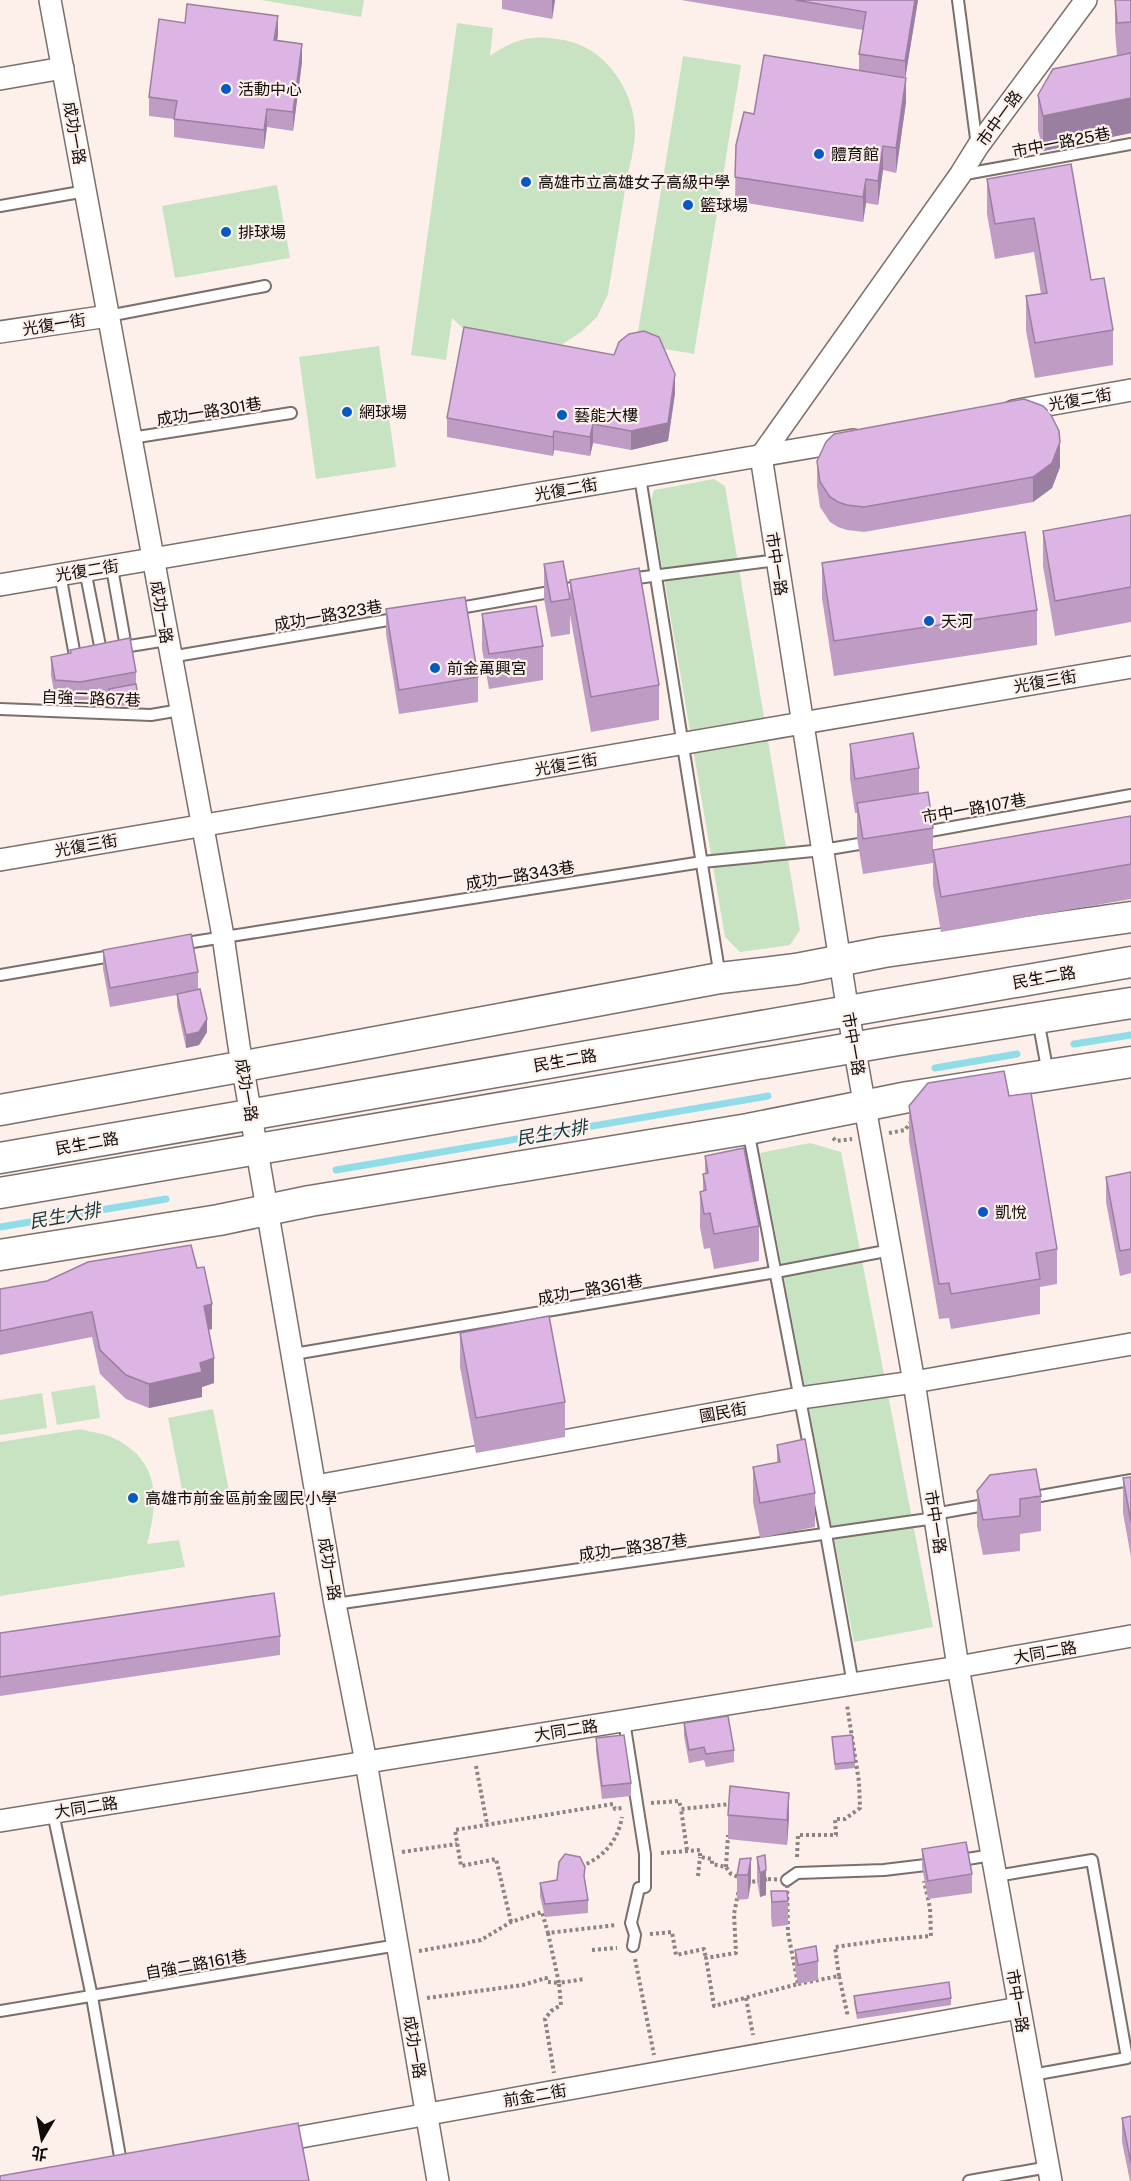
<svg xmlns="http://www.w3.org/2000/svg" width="1131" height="2181" font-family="'Public Sans','Noto Sans TC',sans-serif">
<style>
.green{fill:#c8e3c1}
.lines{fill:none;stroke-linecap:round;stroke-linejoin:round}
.stream{stroke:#90dce9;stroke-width:7}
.lane-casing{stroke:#7b6f6b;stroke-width:14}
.street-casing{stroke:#7b6f6b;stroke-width:24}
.secondary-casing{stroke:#7b6f6b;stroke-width:33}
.path{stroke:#8c8480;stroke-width:4;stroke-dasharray:3 3;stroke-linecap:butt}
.lane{stroke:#fff;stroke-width:10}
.street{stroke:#fff;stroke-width:21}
.secondary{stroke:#fff;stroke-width:30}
.wall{fill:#be9cc4}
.shaded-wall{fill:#9b7fa0}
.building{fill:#ddb5e4;stroke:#9b7fa0;stroke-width:1.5}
.poi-dot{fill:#045ac3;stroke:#fdf0eb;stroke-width:2}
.labels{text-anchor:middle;stroke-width:4.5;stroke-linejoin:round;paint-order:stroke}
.poi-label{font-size:16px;fill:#100c0a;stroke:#fdf0eb;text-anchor:start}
.street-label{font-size:16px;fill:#100c0a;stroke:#fdf0eb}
.water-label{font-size:18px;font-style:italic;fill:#13383e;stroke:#fdf0eb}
</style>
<rect width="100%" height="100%" fill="#fdf0eb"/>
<g class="green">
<polygon points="261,0 364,0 361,17"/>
<path d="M 457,23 L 493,28 L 490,56 C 518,36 539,34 572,42 C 610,53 636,96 635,134 C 634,151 629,168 626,184 C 620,221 614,257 608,294 L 597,317 L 581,332 L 561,345 L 538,354 L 479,343 L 452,318 L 446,360 L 411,355 Z"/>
<polygon points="683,56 741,65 694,354 636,344"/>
<polygon points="277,185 290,258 175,278 162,206"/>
<polygon points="379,346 396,467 316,479 299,357"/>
<polygon points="714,479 725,486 800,930 790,945 740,952 725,937 651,501 654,490"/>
<polygon points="810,1143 841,1152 933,1627 854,1642 760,1153"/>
<polygon points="95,1385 100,1418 57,1425 51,1392"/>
<polygon points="42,1393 47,1428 0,1435 0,1400"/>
<polygon points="213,1409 229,1491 184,1500 168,1418"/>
<path d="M 81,1429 C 90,1432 101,1433 109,1436 C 160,1458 159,1498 147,1544 L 179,1540 L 185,1567 L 0,1596 L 0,1442 Z"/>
</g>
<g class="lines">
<g class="stream">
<polyline points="1074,1044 1131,1035"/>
<polyline points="935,1068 1017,1054"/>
<polyline points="336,1170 768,1096"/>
<polyline points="0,1227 166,1199"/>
</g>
<defs>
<g id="lane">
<polyline points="958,0 977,146"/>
<polyline points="960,175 1131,144"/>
<polyline points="0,206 86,191"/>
<polyline points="108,316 265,286"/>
<polyline points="131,438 291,413"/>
<polyline points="640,477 720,977"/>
<polyline points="60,574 75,656 81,655"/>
<polyline points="113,574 126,647"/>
<polyline points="629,579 777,560"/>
<polyline points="87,580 101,651"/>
<polyline points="454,609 584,586"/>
<polyline points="117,648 167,640"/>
<polyline points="170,657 400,618"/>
<polyline points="0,709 151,715 180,710"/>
<polyline points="919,833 1131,795"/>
<polyline points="180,944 702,862 823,850 871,842"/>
<polyline points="0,975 117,955"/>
<polyline points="1038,1019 1048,1074"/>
<polyline points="748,1130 826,1534 853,1684"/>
<polyline points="294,1354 776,1272 891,1250"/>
<polyline points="1029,1498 1131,1480"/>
<polyline points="934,1514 990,1504"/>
<polyline points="335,1604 935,1518"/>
<polyline points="624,1721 645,1854 645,1887 639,1888 631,1923 635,1935 633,1946"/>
<polyline points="53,1813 92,1997 122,2168"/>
<polyline points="955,1861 992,1855"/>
<polyline points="996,1876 1092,1860 1127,2058 1032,2075"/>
<polyline points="787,1880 797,1873 884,1870 934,1864"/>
<polyline points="0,2011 398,1945"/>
<polyline points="969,2181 1049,2167"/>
</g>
<g id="street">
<polyline points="50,0 223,936 239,1046 335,1604 366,1762 438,2181"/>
<polyline points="0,79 63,68"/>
<polyline points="0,332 108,316"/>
<polyline points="1013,411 1131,390"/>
<polyline points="0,585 853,440"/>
<polyline points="0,860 1131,667"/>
<polyline points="316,1486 800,1398 914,1382 1131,1344"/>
<polyline points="0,1821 958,1667 1131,1636"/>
<polyline points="273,2142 1019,2008"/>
<polyline points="1051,2181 958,1667 914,1382 848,1012 761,456 960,175 978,146 1086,0"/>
</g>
<g id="secondary">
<polyline points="0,1110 311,1054 720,978 796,969 884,952 1131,917"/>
<polyline points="0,1158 1131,962"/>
<polyline points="0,1193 898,1040 1131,1003"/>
<polyline points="0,1255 219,1220 310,1201 748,1129 908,1097 1131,1062"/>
</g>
</defs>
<use href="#lane" class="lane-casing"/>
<use href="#street" class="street-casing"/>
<use href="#secondary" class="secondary-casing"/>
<g class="path">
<polyline points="889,1133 905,1130 910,1123"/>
<polyline points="833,1138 836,1141 852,1139"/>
<polyline points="476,1766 487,1824"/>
<polyline points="651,1803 679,1801 681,1809"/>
<polyline points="687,1850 681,1809 731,1804 731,1806"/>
<polyline points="402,1852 457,1844"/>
<polyline points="661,1853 700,1850 700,1857 712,1859 712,1864 726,1867 731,1874 738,1877 739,1880"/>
<polyline points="797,1857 798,1835 836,1835 835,1819 845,1819 860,1808 859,1782 847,1705"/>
<path d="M 581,1866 C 603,1858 618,1841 622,1817"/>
<polyline points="726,1867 728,1835"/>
<polyline points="698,1876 700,1857"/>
<polygon points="768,1879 787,1880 788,1933 798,1984 714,2006 706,1958 736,1953 734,1914 740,1884"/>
<polyline points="511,1922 496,1859 461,1866 455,1830 613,1804 615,1809 622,1808"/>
<polyline points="548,1933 559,1983 584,1979"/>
<polyline points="650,1934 672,1932 676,1955 704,1949 706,1958"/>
<polyline points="592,1950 617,1948"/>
<polyline points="419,1951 481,1940 511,1922 542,1912 548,1933 616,1925"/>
<polyline points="635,1959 654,2055"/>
<polyline points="839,1976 835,1947 885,1940 931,1936 930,1908 924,1881"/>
<polyline points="798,1984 839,1976 848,2017"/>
<polyline points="427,1998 523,1985 546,1978 547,1982 559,1983 561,2005 551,2011 545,2019 554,2073"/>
<polyline points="746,1998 753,2035"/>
</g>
<use href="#lane" class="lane"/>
<use href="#street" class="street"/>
<use href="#secondary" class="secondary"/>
</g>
<g class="wall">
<polygon points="502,0 555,0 552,19 502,9"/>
<polygon points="681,0 918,0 905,78 906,102 896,173 883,170 878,205 866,203 863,222 735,201 736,145 754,114 859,70 859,54 863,30"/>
<polygon points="1115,0 1131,0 1131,133 1043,151 1038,130 1038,95 1117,56 1115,31"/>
<polygon points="278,35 277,40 302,62 293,131 267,127 264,149 174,137 174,119 149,116 149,97"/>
<polygon points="1071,164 1091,280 1113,330 1113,365 1035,378 1026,331 1026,296 1041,294 1034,252 995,259 987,214 987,179"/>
<polygon points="675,393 668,441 631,450 593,443 590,456 554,450 553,456 447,437 447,418"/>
<polygon points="817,461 1060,467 1052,488 1033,502 864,532 847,530 838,527 830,522 820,507 817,486"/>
<polygon points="1131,515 1131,622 1055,636 1043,566 1043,531"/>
<polygon points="822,563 1037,610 1037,645 834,676 822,598"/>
<polygon points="544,564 570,599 570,634 551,637 544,599"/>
<polygon points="570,580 659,685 659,720 591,732 570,615"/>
<polygon points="386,609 478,677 478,702 399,714 386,634"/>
<polygon points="482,614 543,646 543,680 489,689 482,649"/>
<polygon points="70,650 136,672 136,684 138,696 138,703 111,708 109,696 80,701 55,698 51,675 51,657 70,653"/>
<polygon points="850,744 919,768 919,793 933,828 933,850 1131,816 1131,899 941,932 933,885 933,863 863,874 857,838 857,813 855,813 850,778"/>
<polygon points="103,950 198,972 198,989 207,1032 199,1045 186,1048 177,1006 177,995 110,1007 103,969"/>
<polygon points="1009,1096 1057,1249 1057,1284 1040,1287 1040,1314 951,1329 949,1318 939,1319 909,1141 909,1106"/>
<polygon points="705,1156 759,1226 759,1261 714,1269 710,1248 704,1249 700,1227 700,1192 703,1191 703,1174 705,1174"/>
<polygon points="1131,1172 1131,1273 1120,1276 1106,1202 1106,1177"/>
<polygon points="0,1289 212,1329 208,1330 214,1383 202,1387 202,1397 149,1408 126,1399 100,1374 92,1337 0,1355"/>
<polygon points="460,1333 565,1402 565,1437 476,1453 460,1367"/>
<polygon points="777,1445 815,1493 815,1527 760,1538 753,1502 753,1467 777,1463"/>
<polygon points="1131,1477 1131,1557 1123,1513 1123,1478"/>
<polygon points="977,1491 1041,1496 1041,1531 1020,1534 1020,1551 983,1555 977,1526"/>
<polygon points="0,1633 280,1636 280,1655 0,1696"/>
<polygon points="684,1723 734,1750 734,1762 706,1767 704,1760 689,1763 684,1736"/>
<polygon points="832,1737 855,1762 855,1768 835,1770"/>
<polygon points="596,1738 631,1783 631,1796 602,1799 596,1751"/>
<polygon points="728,1815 789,1817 787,1845 728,1839"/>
<polygon points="922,1849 972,1874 972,1893 928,1899 922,1867"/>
<polygon points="757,1857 766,1895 760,1897 757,1881"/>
<polygon points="751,1858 751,1882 748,1899 737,1900 737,1875"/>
<polygon points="585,1881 588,1900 588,1913 545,1917 540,1896 540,1883"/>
<polygon points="771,1891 788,1901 788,1925 772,1927 771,1916"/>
<polygon points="795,1950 818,1961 818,1980 798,1984 795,1968"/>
<polygon points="854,1996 951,1998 951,2005 857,2019 854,2002"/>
<polygon points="1131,2116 1131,2181 1130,2181 1122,2142 1122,2118"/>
</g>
<g class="shaded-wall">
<polygon points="552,0 555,0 552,19"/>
<polygon points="915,0 918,0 905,80 905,61"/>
<polygon points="278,16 278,35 274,59 274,40"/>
<polygon points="302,44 302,62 293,131 293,112"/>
<polygon points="906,78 906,102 896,173 896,148"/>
<polygon points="1131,98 1131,133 1043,151 1043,116"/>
<polygon points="267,109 267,127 264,149 264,130"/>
<polygon points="883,146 883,170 878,205 878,181"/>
<polygon points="866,179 866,203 863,222 863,197"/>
<polygon points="675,374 675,393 668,441 631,450 631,431"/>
<polygon points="593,424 593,443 590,456 590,437"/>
<polygon points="554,431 554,450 553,456 553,437"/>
<polygon points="1060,442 1060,467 1052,488 1033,502 1033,477"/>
<polygon points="207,1019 207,1032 199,1045 186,1048 186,1035"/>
<polygon points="212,1304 212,1329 204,1331 204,1306"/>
<polygon points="214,1358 214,1383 202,1387 202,1397 149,1408 149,1384 200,1363"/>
<polygon points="789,1793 789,1817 787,1845 787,1820"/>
<polygon points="751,1858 751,1882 748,1899 748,1875"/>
<polygon points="766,1870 766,1895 760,1897 760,1873"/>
</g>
<g class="building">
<polygon points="795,0 915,0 905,61 859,54 866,12"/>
<polygon points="1115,0 1131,0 1131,22 1117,23"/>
<polygon points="187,4 278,16 274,40 302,44 293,112 267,109 264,130 174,119 177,101 149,97 159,19 185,23"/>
<polygon points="1131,53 1131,98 1043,116 1038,95 1053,69"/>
<polygon points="764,55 906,78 896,148 883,146 878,181 866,179 863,197 735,177 736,145 744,112 754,114"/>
<polygon points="1071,164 1091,280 1104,278 1113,330 1035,343 1026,296 1047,293 1034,218 995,224 987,179"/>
<polygon points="464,327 614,355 619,342 629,334 644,331 659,337 675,374 668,423 631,431 593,424 590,437 554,431 553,437 447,418"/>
<polygon points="1024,399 1043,406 1050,413 1059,431 1060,442 1052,463 1033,477 864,507 847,505 838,502 830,497 820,482 817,461 826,442 834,434"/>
<polygon points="1131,515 1131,587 1055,601 1043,531"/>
<polygon points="1025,532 1037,610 834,641 822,563"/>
<polygon points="563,561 570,599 551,602 544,564"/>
<polygon points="639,568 659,685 591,697 570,580"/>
<polygon points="465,597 478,677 399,690 386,609"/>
<polygon points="536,606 543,646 489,654 482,614"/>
<polygon points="130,638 136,672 80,682 55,680 51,657 71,653 70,650"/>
<polygon points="136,684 138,696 111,702 109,689"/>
<polygon points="913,733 919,768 855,779 850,744"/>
<polygon points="928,792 933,828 863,839 857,803"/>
<polygon points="1131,816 1131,864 941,897 933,850"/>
<polygon points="191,934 198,972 110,988 103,950"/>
<polygon points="200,989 207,1019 199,1032 186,1035 177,994"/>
<polygon points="1004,1071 1009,1096 1031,1093 1057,1249 1036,1253 1040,1279 951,1294 949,1283 939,1284 909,1106 928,1083"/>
<polygon points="744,1148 759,1226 714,1234 710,1213 704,1214 700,1192 706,1190 703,1174 708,1173 705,1156"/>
<polygon points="1131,1172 1131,1249 1120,1251 1106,1177"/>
<polygon points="191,1245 197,1268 204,1267 212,1304 204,1306 214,1358 200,1363 202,1372 149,1384 126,1375 100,1350 92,1312 0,1331 0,1289 47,1281 88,1262"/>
<polygon points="549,1316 565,1402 476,1418 460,1333"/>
<polygon points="805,1439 815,1493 760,1503 753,1467 780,1462 777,1445"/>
<polygon points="1036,1469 1041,1496 1020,1499 1020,1516 983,1520 977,1491 990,1475"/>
<polygon points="1131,1477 1131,1522 1123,1478"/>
<polygon points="274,1593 280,1636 0,1677 0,1633"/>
<polygon points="728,1716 734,1750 706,1754 704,1747 689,1750 684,1723"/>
<polygon points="624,1735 631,1783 602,1786 596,1738"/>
<polygon points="852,1735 855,1762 835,1764 832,1737"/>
<polygon points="730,1786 789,1793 787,1820 728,1815"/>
<polygon points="966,1842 972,1874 928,1881 922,1849"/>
<polygon points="565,1854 580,1857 585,1867 584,1876 588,1900 545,1904 540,1883 557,1880 559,1862"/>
<polygon points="765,1855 766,1870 760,1873 757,1857"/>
<polygon points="751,1858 748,1875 737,1875 740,1859"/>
<polygon points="771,1891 787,1891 788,1901 772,1902"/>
<polygon points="816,1946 818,1961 798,1965 795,1950"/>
<polygon points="949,1982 951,1998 857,2013 854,1996"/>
<polygon points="1131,2116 1131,2163 1122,2118"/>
<polygon points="298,2123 309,2181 0,2181 0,2176"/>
</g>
<g class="poi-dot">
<circle cx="226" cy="89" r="6"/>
<circle cx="819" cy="154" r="6"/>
<circle cx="526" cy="182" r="6"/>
<circle cx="688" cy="205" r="6"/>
<circle cx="226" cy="232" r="6"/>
<circle cx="347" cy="412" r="6"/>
<circle cx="562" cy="415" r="6"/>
<circle cx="929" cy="621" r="6"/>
<circle cx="435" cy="668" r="6"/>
<circle cx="983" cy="1212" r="6"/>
<circle cx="133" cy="1498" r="6"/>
</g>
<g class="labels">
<g class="poi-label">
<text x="238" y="95">活動中心</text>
<text x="831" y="160">體育館</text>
<text x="538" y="188">高雄市立高雄女子高級中學</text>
<text x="700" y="211">籃球場</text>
<text x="238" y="238">排球場</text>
<text x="359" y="418">網球場</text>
<text x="574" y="421">藝能大樓</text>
<text x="941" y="627">天河</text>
<text x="447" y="674">前金萬興宮</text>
<text x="995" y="1218">凱悅</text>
<text x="145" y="1504">高雄市前金區前金國民小學</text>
</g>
<g class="street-label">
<text transform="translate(999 118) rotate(-54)" y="6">市中一路</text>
<text transform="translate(75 133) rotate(80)" y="6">成功一路</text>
<text transform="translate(1061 142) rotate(-11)" y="6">市中一路25巷</text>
<text transform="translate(54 324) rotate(-9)" y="6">光復一街</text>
<text transform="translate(1080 399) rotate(-10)" y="6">光復二街</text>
<text transform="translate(209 411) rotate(-9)" y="6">成功一路301巷</text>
<text transform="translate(566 489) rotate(-10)" y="6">光復二街</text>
<text transform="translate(777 564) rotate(81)" y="6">市中一路</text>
<text transform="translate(87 570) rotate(-9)" y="6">光復二街</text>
<text transform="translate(162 612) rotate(80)" y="6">成功一路</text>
<text transform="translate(328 615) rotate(-10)" y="6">成功一路323巷</text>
<text transform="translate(1045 681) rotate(-10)" y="6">光復三街</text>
<text transform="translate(91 698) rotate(2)" y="6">自強二路67巷</text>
<text transform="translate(566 764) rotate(-10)" y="6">光復三街</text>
<text transform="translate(974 808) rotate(-10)" y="6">市中一路107巷</text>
<text transform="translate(86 845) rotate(-10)" y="6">光復三街</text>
<text transform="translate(520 875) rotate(-9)" y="6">成功一路343巷</text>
<text transform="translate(1044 977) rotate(-10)" y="6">民生二路</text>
<text transform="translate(854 1044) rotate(80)" y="6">市中一路</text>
<text transform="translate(565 1060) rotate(-10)" y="6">民生二路</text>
<text transform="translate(247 1090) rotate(80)" y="6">成功一路</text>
<text transform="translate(87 1143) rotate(-10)" y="6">民生二路</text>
<text transform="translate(590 1289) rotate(-10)" y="6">成功一路361巷</text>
<text transform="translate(723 1412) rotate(-10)" y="6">國民街</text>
<text transform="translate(936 1522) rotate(81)" y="6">市中一路</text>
<text transform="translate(633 1547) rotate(-8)" y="6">成功一路387巷</text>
<text transform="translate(330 1569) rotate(80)" y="6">成功一路</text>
<text transform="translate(1045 1652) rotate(-10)" y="6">大同二路</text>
<text transform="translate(566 1730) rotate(-9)" y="6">大同二路</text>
<text transform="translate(86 1807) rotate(-9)" y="6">大同二路</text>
<text transform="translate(196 1964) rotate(-10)" y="6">自強二路161巷</text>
<text transform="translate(1018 2001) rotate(80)" y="6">市中一路</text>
<text transform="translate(415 2047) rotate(80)" y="6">成功一路</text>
<text transform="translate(535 2095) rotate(-10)" y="6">前金二街</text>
</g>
<g class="water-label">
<text transform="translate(552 1133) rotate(-10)" y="6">民生大排</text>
<text transform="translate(65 1216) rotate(-10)" y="6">民生大排</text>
</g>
</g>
<g transform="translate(42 2139) rotate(190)" stroke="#fdf0eb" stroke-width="4.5" paint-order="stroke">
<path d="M0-4.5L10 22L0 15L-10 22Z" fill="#100c0a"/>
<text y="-9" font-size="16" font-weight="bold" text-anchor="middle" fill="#100c0a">北</text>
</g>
</svg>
